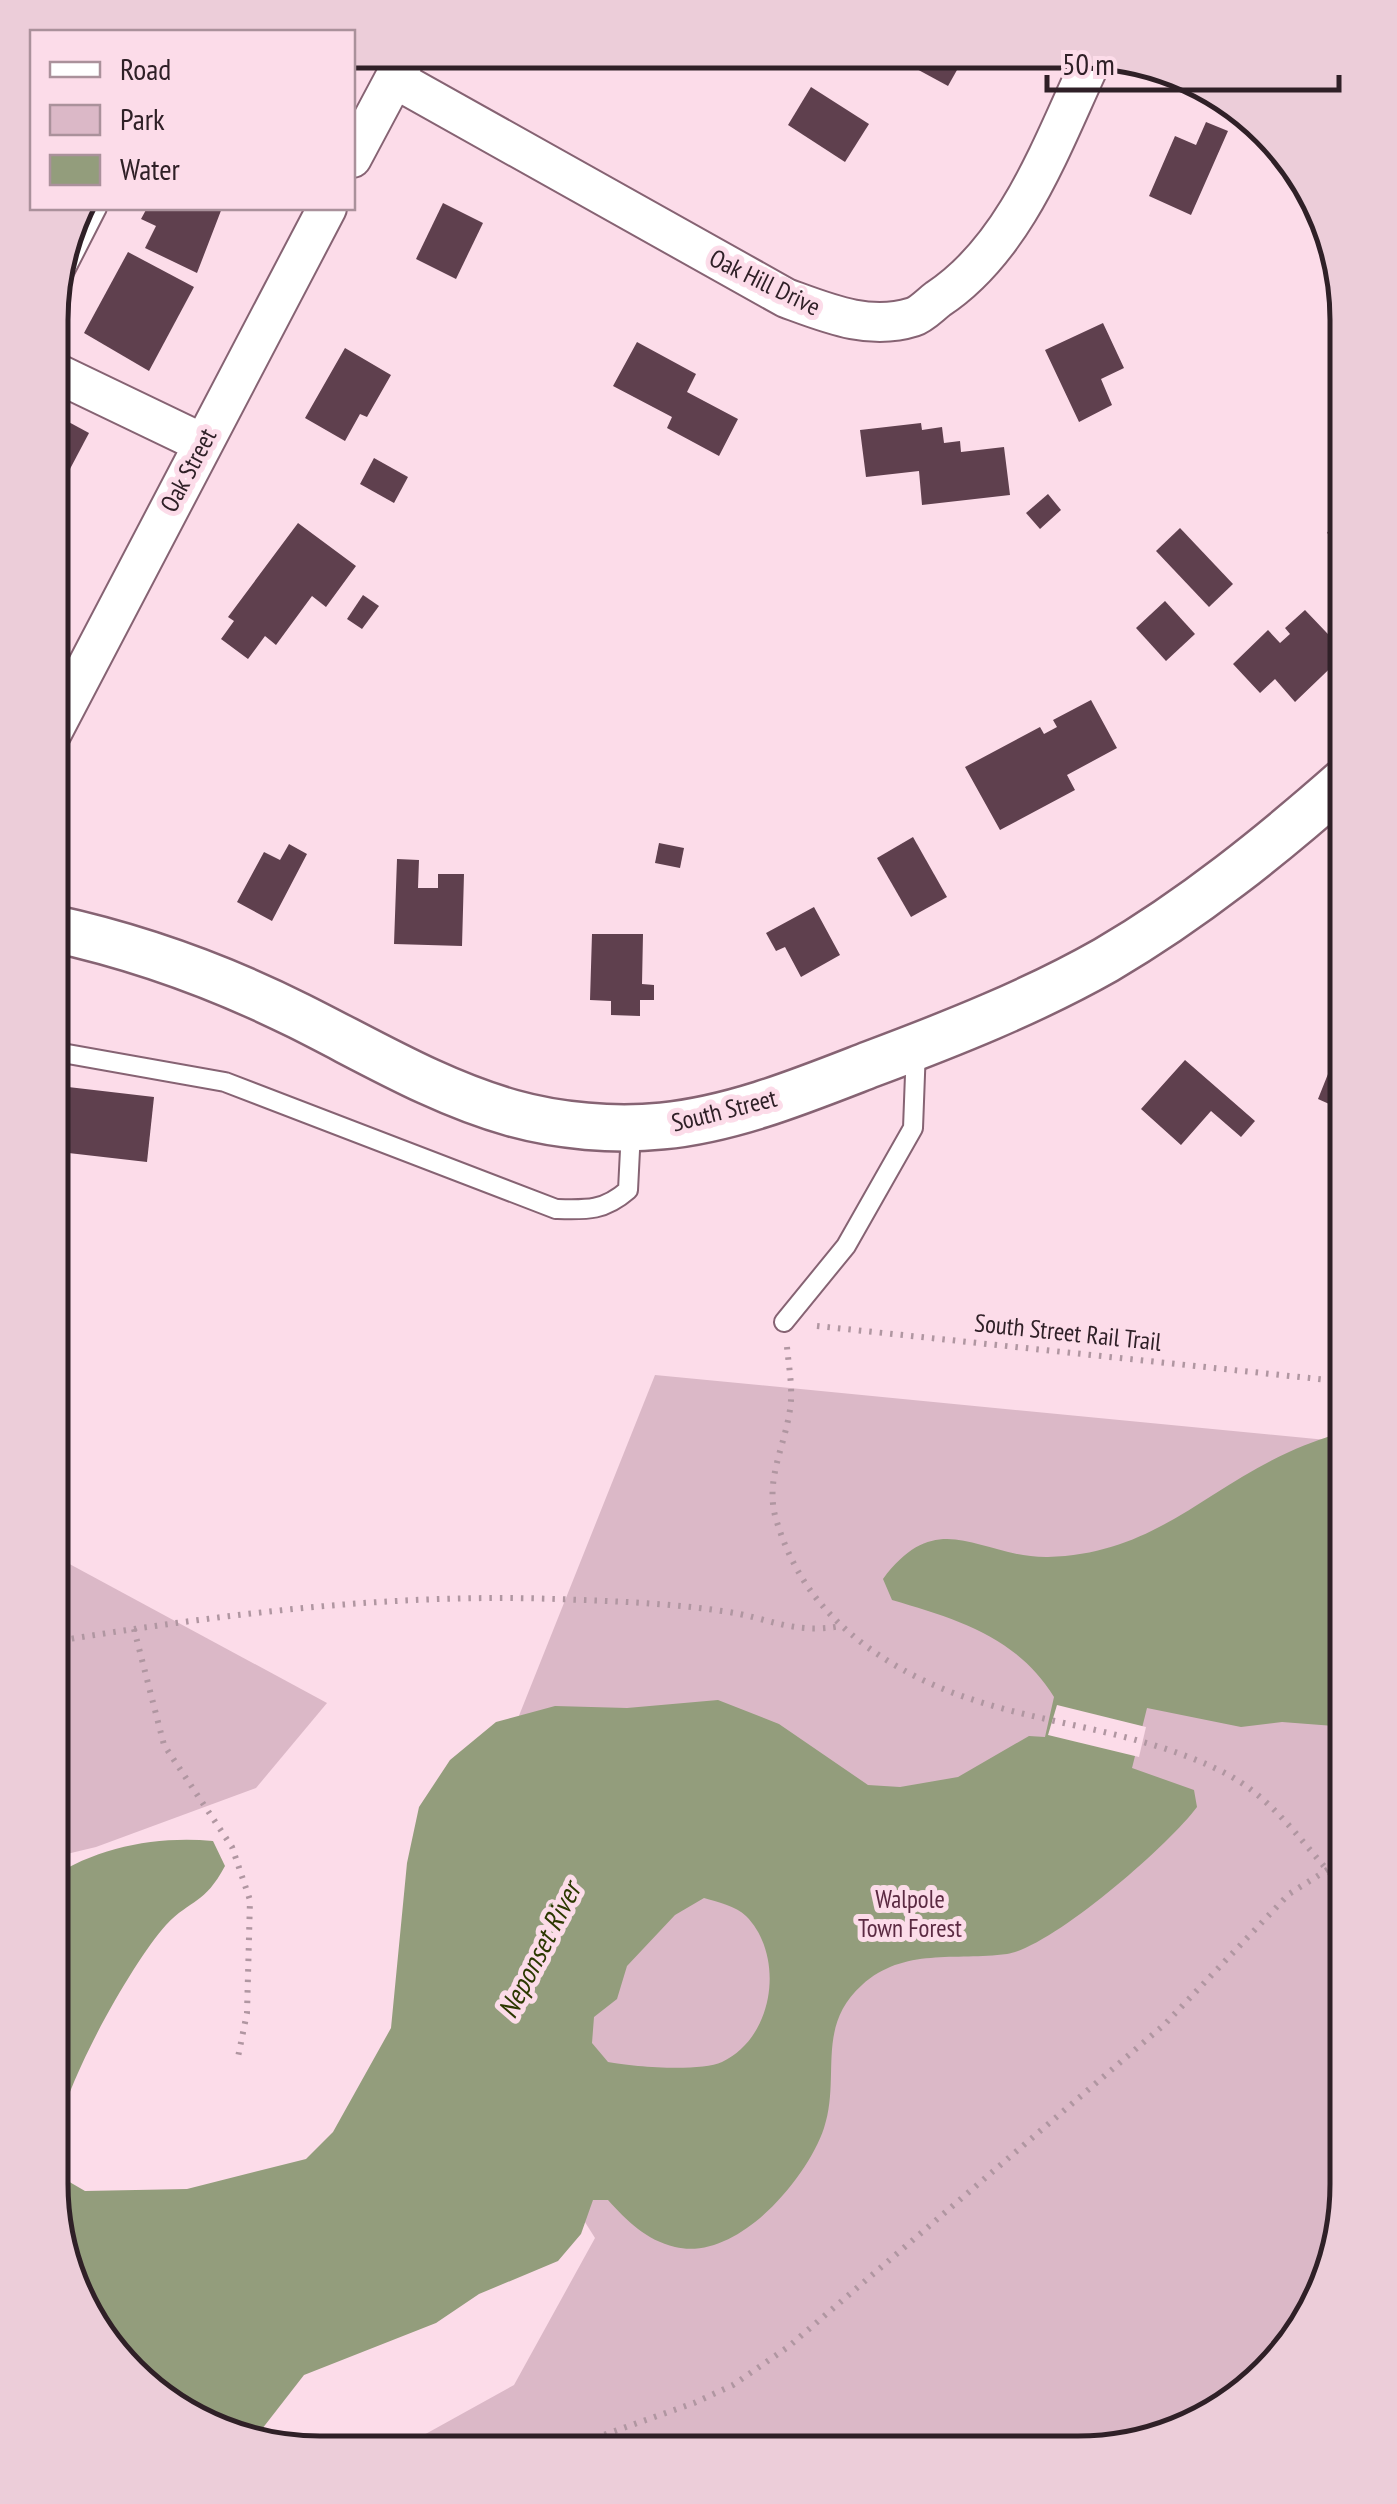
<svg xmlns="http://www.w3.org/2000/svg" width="1397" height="2504" font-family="'PT Sans Narrow',sans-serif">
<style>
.green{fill:#dbb8c7}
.water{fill:#939d7c;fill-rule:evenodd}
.pier{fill:#fcdce9}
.building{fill:#5f404e}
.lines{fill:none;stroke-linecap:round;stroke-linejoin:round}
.service-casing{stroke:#866373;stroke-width:22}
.minor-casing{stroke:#866373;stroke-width:42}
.tertiary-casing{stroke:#866373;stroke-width:50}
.path{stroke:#b096a1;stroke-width:6;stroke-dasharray:2.5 8;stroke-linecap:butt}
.service{stroke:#fff;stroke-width:18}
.minor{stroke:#fff;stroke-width:38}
.tertiary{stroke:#fff;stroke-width:45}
.labels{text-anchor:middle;stroke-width:10;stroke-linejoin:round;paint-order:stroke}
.street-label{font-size:25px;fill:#2f2027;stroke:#fcdce9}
.park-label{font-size:25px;fill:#5b2a42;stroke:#fcdce9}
.water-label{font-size:28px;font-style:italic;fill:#2c3800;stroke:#fcdce9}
.rim{fill:none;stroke:#2f2027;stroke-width:5}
</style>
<rect width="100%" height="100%" fill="#fcdce9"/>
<g class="green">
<polygon points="655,1375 1347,1442 1346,2202 1292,2348 1164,2439 1077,2454 393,2452 514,2385 595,2238 421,1961"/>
<polygon points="51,1554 327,1703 256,1788 96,1847 50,1858"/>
</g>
<path class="water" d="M 1347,1430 L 1347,1727 L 1282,1722 L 1241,1727 L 1147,1708 L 1132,1768 L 1194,1790 L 1197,1807 C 1168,1846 1052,1947 1007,1954 C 955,1961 904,1947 862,1985 C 815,2027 841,2077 824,2128 C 807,2179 737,2262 675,2247 C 646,2240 627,2221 608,2200 L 593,2200 L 581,2234 L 558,2261 L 479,2294 L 436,2323 L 304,2375 L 255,2438 L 142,2387 L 65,2271 L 50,2184 L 50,1878 C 99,1847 155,1836 213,1841 L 225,1866 C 204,1905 192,1898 166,1925 C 131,1964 57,2095 56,2146 C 56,2156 59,2167 61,2177 L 85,2191 L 187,2189 L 306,2159 L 333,2132 L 391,2028 L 407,1863 L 419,1807 L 450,1760 L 496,1722 L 555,1706 L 627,1708 L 718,1700 L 779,1724 L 868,1785 L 900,1787 L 958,1777 L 1029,1736 L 1045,1737 L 1054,1697 C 1017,1637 957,1619 892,1600 L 883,1579 C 939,1504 979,1558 1048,1557 C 1153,1554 1203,1491 1289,1452 C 1308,1443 1328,1437 1347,1430 ZM 704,1898 C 717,1902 736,1906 746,1916 C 785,1955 775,2037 722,2062 C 700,2072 633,2067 608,2062 L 592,2043 L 594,2017 L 617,1999 L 627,1966 L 675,1915 Z"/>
<polygon class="pier" points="1057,1705 1146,1727 1139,1757 1048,1735"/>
<g class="building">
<polygon points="889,54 966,54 948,86"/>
<polygon points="811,87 869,124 845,162 788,125"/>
<polygon points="1206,122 1228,131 1191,215 1149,196 1175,136 1196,145"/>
<polygon points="443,203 483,223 456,279 416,259"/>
<polygon points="147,208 222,208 197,273 145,248 156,226 141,219"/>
<polygon points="128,252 194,287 149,371 84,333"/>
<polygon points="1103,323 1124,368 1101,379 1112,405 1079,422 1045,350"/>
<polygon points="637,342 696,374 687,392 738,419 719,456 667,428 672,417 613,386"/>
<polygon points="345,348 391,375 367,417 360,414 345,441 305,418"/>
<polygon points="52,413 89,433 52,503"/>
<polygon points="921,423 922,430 942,427 944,443 960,441 961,452 1004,447 1010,495 922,505 919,471 866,477 860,430"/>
<polygon points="374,458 408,477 394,503 360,484"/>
<polygon points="1048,494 1061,510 1040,529 1026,513"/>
<polygon points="1347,505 1347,547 1327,533"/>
<polygon points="298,523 356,566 326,607 312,596 276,645 265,636 248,659 221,639 234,621 228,617"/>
<polygon points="1180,528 1233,584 1209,607 1156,551"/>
<polygon points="363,595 379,606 362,629 347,619"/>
<polygon points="1165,601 1195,634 1166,661 1136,628"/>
<polygon points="1305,610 1346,653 1295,702 1275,679 1260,693 1233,664 1268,630 1280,643 1290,634 1285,628"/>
<polygon points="1091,700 1117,748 1067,775 1075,790 1000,830 965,767 1040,727 1044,734 1057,727 1053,720"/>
<polygon points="913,837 947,897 911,917 877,858"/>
<polygon points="659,843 684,848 680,868 655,863"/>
<polygon points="289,844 307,854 272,921 237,902 264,852 280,860"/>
<polygon points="397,859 419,860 418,888 438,888 438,874 464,874 462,946 394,944"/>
<polygon points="814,907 840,955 801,977 785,947 776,951 766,933"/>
<polygon points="592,934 643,934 642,984 654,985 654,1000 640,1000 640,1016 611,1015 611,1001 590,1000"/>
<polygon points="1185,1060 1255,1121 1241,1137 1211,1111 1181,1145 1141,1109"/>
<polygon points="1328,1074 1347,1082 1347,1112 1318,1099"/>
<polygon points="51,1085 154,1097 147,1162 51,1151"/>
</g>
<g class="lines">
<defs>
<g id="service">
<polyline points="52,296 97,208"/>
<path d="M 51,1051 L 225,1082 L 556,1209 C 587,1210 604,1211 628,1190 L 631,1130"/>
<polyline points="784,1322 846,1246 913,1128 916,1048"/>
</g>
<g id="minor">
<path d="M 395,79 L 786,298 C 827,313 869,331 913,317 C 922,314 930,305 938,299 C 1018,246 1054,139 1094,55"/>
<polyline points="352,158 409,51"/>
<polyline points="52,371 202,443"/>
<polyline points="52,733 327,208"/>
</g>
<path id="tertiary" d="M 51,928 C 139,947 219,976 299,1016 C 369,1051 437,1092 512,1113 C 558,1126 615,1131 662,1126 C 734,1119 804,1090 871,1064 C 951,1034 1032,1002 1106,960 C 1193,909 1271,846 1347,779"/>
</defs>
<use href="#service" class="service-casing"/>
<use href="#minor" class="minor-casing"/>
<use href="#tertiary" class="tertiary-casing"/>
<g class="path">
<polyline points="817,1326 1347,1382"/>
<path d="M 787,1347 C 789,1369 794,1393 789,1415 C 783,1450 765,1482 776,1519 C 792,1573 821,1612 866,1646 C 978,1729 1102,1713 1221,1771 C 1276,1798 1305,1849 1346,1890"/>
<polyline points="134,1629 164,1745 232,1847 250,1900 247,2013 238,2057"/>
<path d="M 51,1642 C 216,1615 388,1593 556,1599 C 612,1601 667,1603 722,1611 C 768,1617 792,1635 841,1626"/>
<polyline points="555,2452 694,2403 733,2385 788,2347 1165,2024 1289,1894 1346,1858"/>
</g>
<use href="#service" class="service"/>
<use href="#minor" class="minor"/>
<use href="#tertiary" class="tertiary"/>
</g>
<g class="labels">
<g class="street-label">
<text transform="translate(765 282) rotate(26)" y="9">Oak Hill Drive</text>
<text transform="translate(188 470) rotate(-62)" y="9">Oak Street</text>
<text transform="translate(724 1110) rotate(-14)" y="9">South Street</text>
<text transform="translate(1068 1332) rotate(6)" y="9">South Street Rail Trail</text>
</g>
<g class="park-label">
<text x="910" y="1908">Walpole<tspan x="910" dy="29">Town Forest</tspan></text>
</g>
<g class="water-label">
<text transform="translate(539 1950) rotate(-63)" y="10">Neponset River</text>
</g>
</g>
<path d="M0 0H1397V2504H0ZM320 68H1078A252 252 0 0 1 1330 320V2184A252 252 0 0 1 1078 2436H320A252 252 0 0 1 68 2184V320A252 252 0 0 1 320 68Z" fill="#eccdd9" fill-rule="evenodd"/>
<path class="rim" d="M320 68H1078A252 252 0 0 1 1330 320V2184A252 252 0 0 1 1078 2436H320A252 252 0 0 1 68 2184V320A252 252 0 0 1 320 68Z"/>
<rect x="30" y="30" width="325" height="180" fill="#fcdce9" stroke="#aa919b" stroke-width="2.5"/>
<rect x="50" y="62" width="50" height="15" fill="#ffffff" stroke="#aa919b" stroke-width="2.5"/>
<text x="120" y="80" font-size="30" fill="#2f2027">Road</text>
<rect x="50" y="105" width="50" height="30" fill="#dbb8c7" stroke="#aa919b" stroke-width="2.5"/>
<text x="120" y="130" font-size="30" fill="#2f2027">Park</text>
<rect x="50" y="155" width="50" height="30" fill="#939d7c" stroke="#aa919b" stroke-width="2.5"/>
<text x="120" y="180" font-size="30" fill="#2f2027">Water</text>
<path d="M1047 75v15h292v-15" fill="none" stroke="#2f2027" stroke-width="5"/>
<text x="1062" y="75" font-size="30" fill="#2f2027" stroke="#fcdce9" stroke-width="8" paint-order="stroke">50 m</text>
</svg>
